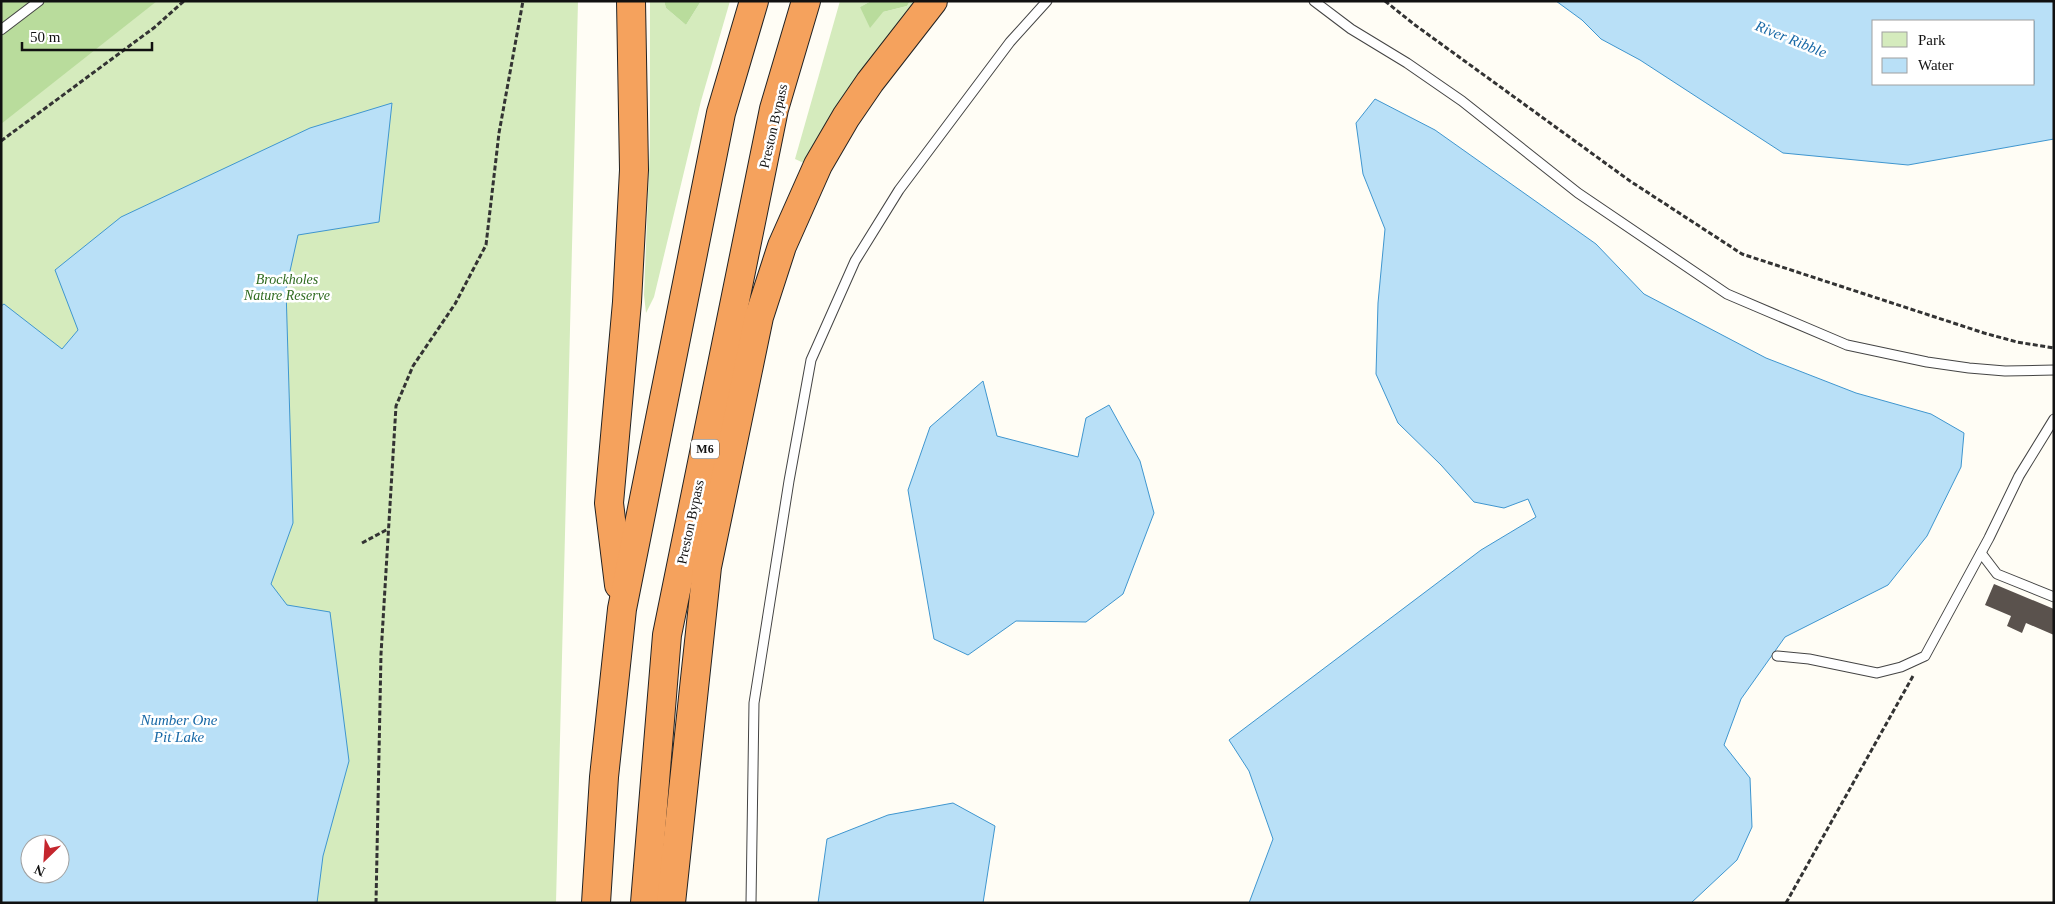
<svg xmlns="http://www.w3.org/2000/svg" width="2055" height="904" font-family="Georgia,serif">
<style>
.green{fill:#d5ebbd;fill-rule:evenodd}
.forest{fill:#b9dc9c}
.water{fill:#b9e0f7;stroke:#3f96cf;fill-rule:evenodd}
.building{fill:#5a524d}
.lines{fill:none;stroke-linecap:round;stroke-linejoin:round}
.lane-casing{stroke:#444;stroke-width:11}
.highway-casing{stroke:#222;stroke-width:30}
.path{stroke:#333;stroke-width:3;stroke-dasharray:5 2.5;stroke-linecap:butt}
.lane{stroke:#fff;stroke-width:9}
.highway{stroke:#f5a25d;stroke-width:28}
.labels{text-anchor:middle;stroke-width:5;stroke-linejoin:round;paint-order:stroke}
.shield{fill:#fff;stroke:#585858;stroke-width:1}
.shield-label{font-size:12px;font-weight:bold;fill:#111}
.street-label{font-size:14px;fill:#111;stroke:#fff}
.park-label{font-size:14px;font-style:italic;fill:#2f6b1f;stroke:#fff}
.water-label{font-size:15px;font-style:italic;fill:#1768a6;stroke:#fff}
</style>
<rect width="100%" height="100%" fill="#fffdf5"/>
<g class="green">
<path d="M 1,1 L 578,1 L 556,903 L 1,903 ZM 30,844 L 60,844 L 60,874 L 30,874 Z"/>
<polygon points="650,1 664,1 666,8 686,25 701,1 730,1 701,101 654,297 646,313 644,295 650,146"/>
<polygon points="840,1 871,1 860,7 883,12 907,6 910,1 915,1 862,72 806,164 795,159"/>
</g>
<g class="forest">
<polygon points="1,1 157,1 1,124"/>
<polygon points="664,1 701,1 686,25 666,8"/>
<polygon points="871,1 910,1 907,6 883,12 870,28 860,7"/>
</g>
<g class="water">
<path d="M 1556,1 L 2054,1 L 2054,139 L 1908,165 L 1783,153 L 1640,60 L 1601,39 L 1582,20 ZM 1874,21 L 2034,21 L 2034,84 L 1874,84 Z"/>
<polygon points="1375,99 1435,130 1596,244 1644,294 1766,358 1856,393 1931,414 1964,433 1961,467 1927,536 1888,585 1785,637 1741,699 1724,745 1750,778 1752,827 1737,860 1691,903 1249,903 1273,839 1249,771 1229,740 1481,550 1536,517 1528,499 1504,508 1474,502 1441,465 1398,423 1376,374 1378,303 1385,229 1363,174 1356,123"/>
<path d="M 392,103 L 379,222 L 298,235 L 286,289 L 293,523 L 271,584 L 287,605 L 330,612 L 349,761 L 323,856 L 317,903 L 1,903 L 1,306 L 4,304 L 62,349 L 78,330 L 55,270 L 121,217 L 310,128 ZM 30,844 L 60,844 L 60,874 L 30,874 Z"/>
<polygon points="983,381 997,436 1078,457 1086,418 1109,405 1140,461 1154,513 1123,594 1086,622 1016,621 968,655 934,639 908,490 930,427"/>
<polygon points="953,803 995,826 983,903 818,903 827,839 888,815"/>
</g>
<polygon class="building" points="1994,584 2054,609 2054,635 2026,623 2022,633 2007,626 2011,616 1985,605"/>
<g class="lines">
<defs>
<g id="lane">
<polyline points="1314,1 1351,29 1407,63 1462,101 1578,193 1727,294 1847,345 1927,362 1969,368 2005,371 2054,370"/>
<polyline points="1,30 39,1"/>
<polyline points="1981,553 1997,574 2054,597"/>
<polyline points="1777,656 1809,659 1877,673 1901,667 1925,656 1989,538 2019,476 2054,419"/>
<polyline points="751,903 754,703 789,481 811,360 855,261 899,190 1010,42 1047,1"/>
</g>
<g id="highway">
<polyline points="619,585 609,503 627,302 634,170 631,1"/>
<polyline points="596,903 604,777 622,609 721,113 754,1"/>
<polyline points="645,903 667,635 774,109 806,1"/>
<polyline points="671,903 707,567 759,317 782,246 818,165 846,117 870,82 933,1"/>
</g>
</defs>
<use href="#lane" class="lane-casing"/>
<use href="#highway" class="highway-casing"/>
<g class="path">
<polyline points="1385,1 1415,25 1630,181 1742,254 1984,333 2017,342 2054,348"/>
<polyline points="1,141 155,27 184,1"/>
<polyline points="362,543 388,529"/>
<polyline points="376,903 381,654 396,406 413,366 455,304 486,245 499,133 523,1"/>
<polyline points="1786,903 1913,676"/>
</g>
<use href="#lane" class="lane"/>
<use href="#highway" class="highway"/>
</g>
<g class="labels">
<rect class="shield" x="691" y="439.5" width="28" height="19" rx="4"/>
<g class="shield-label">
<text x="705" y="453">M6</text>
</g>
<g class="street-label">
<text transform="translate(773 126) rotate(-77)" y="5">Preston Bypass</text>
<text transform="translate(690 522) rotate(-78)" y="5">Preston Bypass</text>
</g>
<g class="park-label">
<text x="287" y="284">Brockholes<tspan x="287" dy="16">Nature Reserve</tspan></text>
</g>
<g class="water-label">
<text transform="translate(1791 39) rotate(22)" y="5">River Ribble</text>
<text x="179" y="725">Number One<tspan x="179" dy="17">Pit Lake</tspan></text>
</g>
</g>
<rect width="2055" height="904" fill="none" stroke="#111111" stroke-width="5"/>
<rect x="1872" y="20" width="162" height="65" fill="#ffffff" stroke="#a0a0a0"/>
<rect x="1882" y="32" width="25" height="15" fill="#d5ebbd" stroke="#a0a0a0"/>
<text x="1918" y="45" font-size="15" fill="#111111">Park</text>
<rect x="1882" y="58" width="25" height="15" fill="#b9e0f7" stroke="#a0a0a0"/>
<text x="1918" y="70" font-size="15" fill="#111111">Water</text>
<g transform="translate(45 859) rotate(205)"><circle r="24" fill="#ffffff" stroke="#a0a0a0"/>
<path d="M0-4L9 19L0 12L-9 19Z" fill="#c4262e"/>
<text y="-8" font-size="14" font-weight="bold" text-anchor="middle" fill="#111111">N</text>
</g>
<path d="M22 42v8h130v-8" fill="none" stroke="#111111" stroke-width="2.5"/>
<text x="30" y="42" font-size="15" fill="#111111" stroke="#ffffff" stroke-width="4" paint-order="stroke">50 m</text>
</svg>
